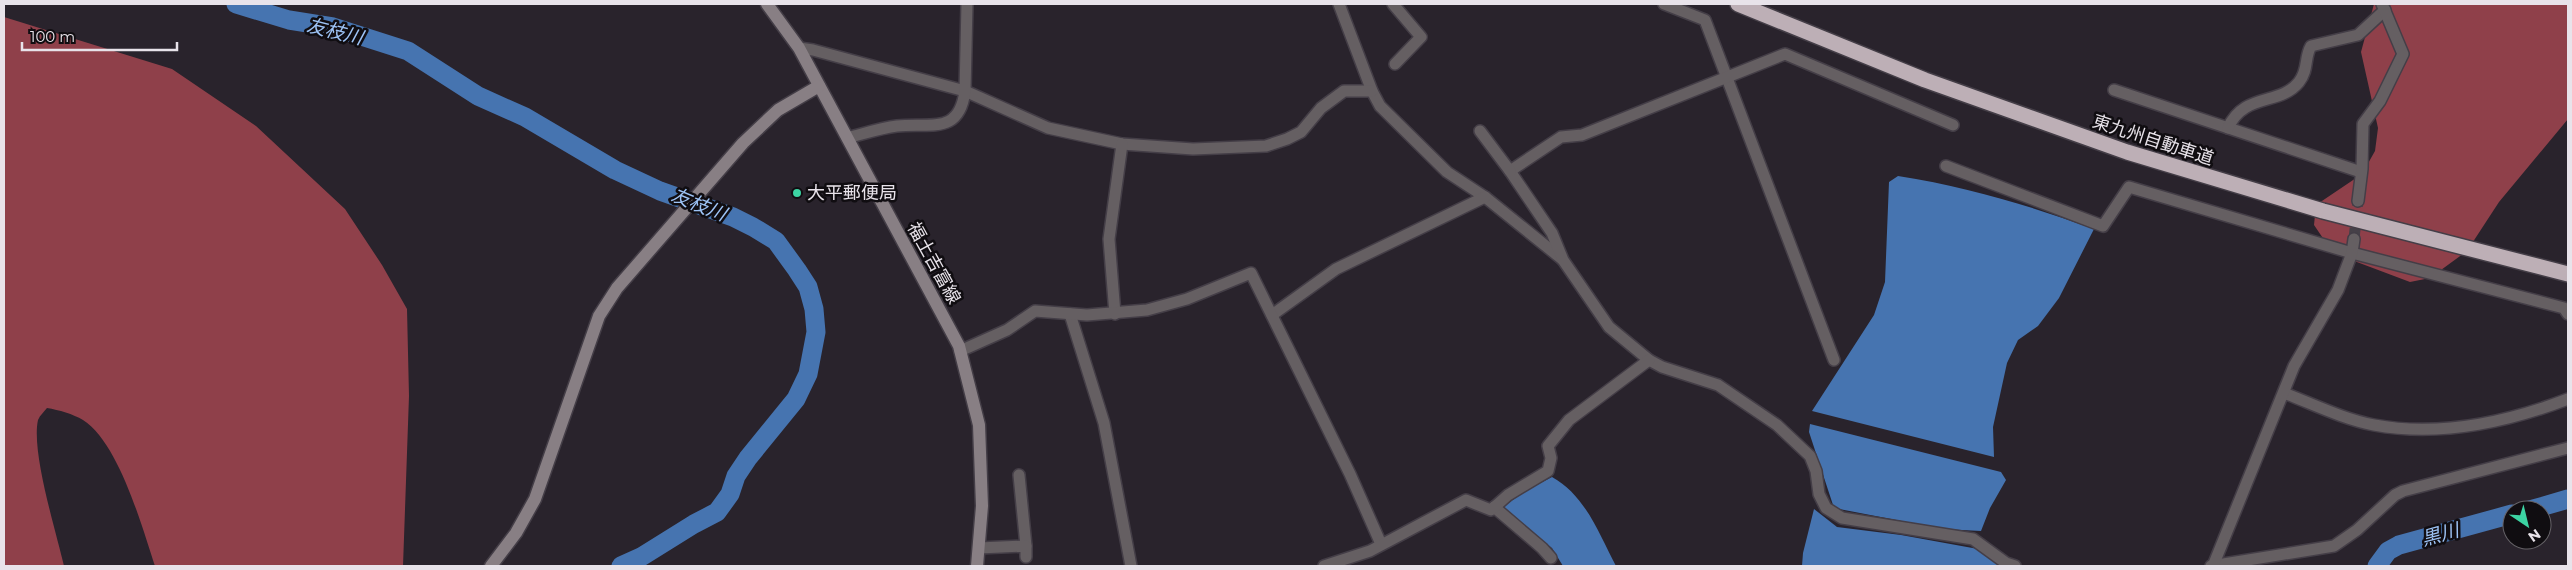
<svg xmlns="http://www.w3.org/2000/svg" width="2572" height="570" font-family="Montserrat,'Noto Sans JP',sans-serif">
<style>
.forest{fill:#8f404a}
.water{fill:#4674b0}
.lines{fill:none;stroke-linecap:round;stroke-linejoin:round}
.river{stroke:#4674b0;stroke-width:19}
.street-tunnel{stroke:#464048;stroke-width:11;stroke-dasharray:11 5.5;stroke-linecap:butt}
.street-casing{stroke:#443e47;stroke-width:14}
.secondary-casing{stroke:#443e47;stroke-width:15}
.highway-casing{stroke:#443e47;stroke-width:18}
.street{stroke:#655f62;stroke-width:11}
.secondary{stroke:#887f84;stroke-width:12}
.highway{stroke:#bdafb6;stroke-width:15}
.poi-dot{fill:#3cd4a3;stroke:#100d11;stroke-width:2}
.labels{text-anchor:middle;stroke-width:5;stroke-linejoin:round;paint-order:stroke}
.street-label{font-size:18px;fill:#e8e3ea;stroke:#100d11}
.poi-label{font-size:18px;fill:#e8e3ea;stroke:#100d11;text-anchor:start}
.water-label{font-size:19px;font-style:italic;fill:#9ec4f6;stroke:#100d11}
</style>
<rect width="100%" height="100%" fill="#29232c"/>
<g class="forest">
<polygon points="2374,4 2568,4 2568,119 2499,202 2467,251 2430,278 2410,282 2333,253 2314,225 2316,205 2362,174 2375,151 2378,128 2361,52"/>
<path d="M 4,17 L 172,69 L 256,126 L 345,209 L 382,265 L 407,309 L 409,396 L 403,566 L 155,566 C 142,527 119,443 83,420 C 73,414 59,410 47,408 C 44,412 40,415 38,420 C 31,452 56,531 64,566 L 4,566 Z"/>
</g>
<g class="water">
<path d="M 1898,176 C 1968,187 2027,205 2094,229 L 2059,298 L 2038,326 L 2018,340 L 2007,363 L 1993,427 L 1994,457 L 1812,411 L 1874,315 L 1885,282 L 1889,182 Z"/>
<polygon points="1810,424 2001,472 2006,480 1990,508 1981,531 1943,529 1834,508 1809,432"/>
<path d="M 1552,477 C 1586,496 1599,534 1616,566 L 1563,566 L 1552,548 L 1504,511 L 1503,507 L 1525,491 Z"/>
<polygon points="1814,509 1837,527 1901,535 1978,549 2002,566 1802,566 1803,553"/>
</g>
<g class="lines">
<g class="river">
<polyline points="236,4 289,20 333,27 408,51 478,96 525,117 615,170 660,191 733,217 753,227 776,241 797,270 808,287 814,309 816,332 808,374 796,399 748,458 736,476 730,494 717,512 694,524 641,557 621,566"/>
<polyline points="2530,510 2568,499"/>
<polyline points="2377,566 2388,551 2399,545 2512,514"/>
</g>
<polyline class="street-tunnel" points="2354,239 2358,201"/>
<defs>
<g id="street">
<polyline points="1339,4 1372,91 1380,106 1447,172 1485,197 1562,259"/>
<polyline points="1393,4 1421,37 1395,64"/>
<polyline points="1664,4 1705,20 1834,360"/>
<polyline points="799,48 813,50 965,91 1048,128 1122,144 1193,149 1266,146 1287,139 1301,132 1321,108 1344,91 1372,91"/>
<polyline points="2114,90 2361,172"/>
<polyline points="1953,125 1785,54 1582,135 1561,137 1510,171 1552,233 1563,260 1609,327 1649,360 1662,367 1718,385 1777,425 1810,456 1816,471 1819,494 1826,508 1842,518 1973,539 2006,563 2015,566"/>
<path d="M 2228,128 C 2244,92 2280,106 2299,82 C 2309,69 2304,58 2311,46 L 2358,35 L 2385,10"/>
<polyline points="1480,131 1510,171"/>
<path d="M 847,138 C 863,134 880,128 897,126 C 930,122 959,136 965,91 L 967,4"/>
<polyline points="1946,166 2103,226 2129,187 2352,253 2564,308 2568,314"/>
<polyline points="2358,201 2362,169 2363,124 2380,101 2403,54 2382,4"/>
<polyline points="1070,314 1104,423 1131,566"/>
<polyline points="1115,314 1109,239 1122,144"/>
<polyline points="1272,315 1336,269 1485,197"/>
<polyline points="960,351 1007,330 1035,311 1087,315 1147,310 1187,299 1251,273 1350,474 1381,544"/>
<path d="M 2284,393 C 2313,404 2343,419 2374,425 C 2439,437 2508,422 2568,399"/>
<polyline points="1019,475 1026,546"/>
<polyline points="1494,507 1542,548 1551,558"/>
<polyline points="979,548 1026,546 1026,557"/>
<polyline points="1324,566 1370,551 1466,500 1491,510 1508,495 1548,471 1551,458 1548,446 1569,420 1649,360"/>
<polyline points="2211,566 2334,546 2357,530 2395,495 2403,491 2568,448"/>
<polyline points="2213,566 2294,366 2338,290 2352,253 2354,239"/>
</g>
<g id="secondary">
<polyline points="767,4 799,48 959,346 979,425 982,506 977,566"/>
<polyline points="491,566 516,533 535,499 599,316 617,288 743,143 778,110 819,86"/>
</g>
<polyline id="highway" points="1738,4 1925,80 2127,152 2323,211 2568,274"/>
</defs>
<use href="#street" class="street-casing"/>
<use href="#secondary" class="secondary-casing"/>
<use href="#highway" class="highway-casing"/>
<use href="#street" class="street"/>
<use href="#secondary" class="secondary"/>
<use href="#highway" class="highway"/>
</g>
<circle class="poi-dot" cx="797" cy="193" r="5"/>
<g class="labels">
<g class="street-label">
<text transform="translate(2153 140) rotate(18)" y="6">東九州自動車道</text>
<text transform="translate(934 263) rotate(61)" y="6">福土吉富線</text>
</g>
<g class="poi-label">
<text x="807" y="199">大平郵便局</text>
</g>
<g class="water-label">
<text transform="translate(335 31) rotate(14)" y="7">友枝川</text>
<text transform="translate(699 204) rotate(22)" y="7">友枝川</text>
<text transform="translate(2440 534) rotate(-15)" y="7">黒川</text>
</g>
</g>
<rect width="2572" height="570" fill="none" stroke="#e8e3ea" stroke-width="10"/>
<g transform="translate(2527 525) rotate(145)"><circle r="24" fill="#100d11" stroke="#666368"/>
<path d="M0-4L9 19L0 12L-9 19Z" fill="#3cd4a3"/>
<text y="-8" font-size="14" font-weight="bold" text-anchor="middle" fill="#e8e3ea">N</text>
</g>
<path d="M22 42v8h155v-8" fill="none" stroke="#e8e3ea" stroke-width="2.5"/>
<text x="30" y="42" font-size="15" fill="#e8e3ea" stroke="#100d11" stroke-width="4" paint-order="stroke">100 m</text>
</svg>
